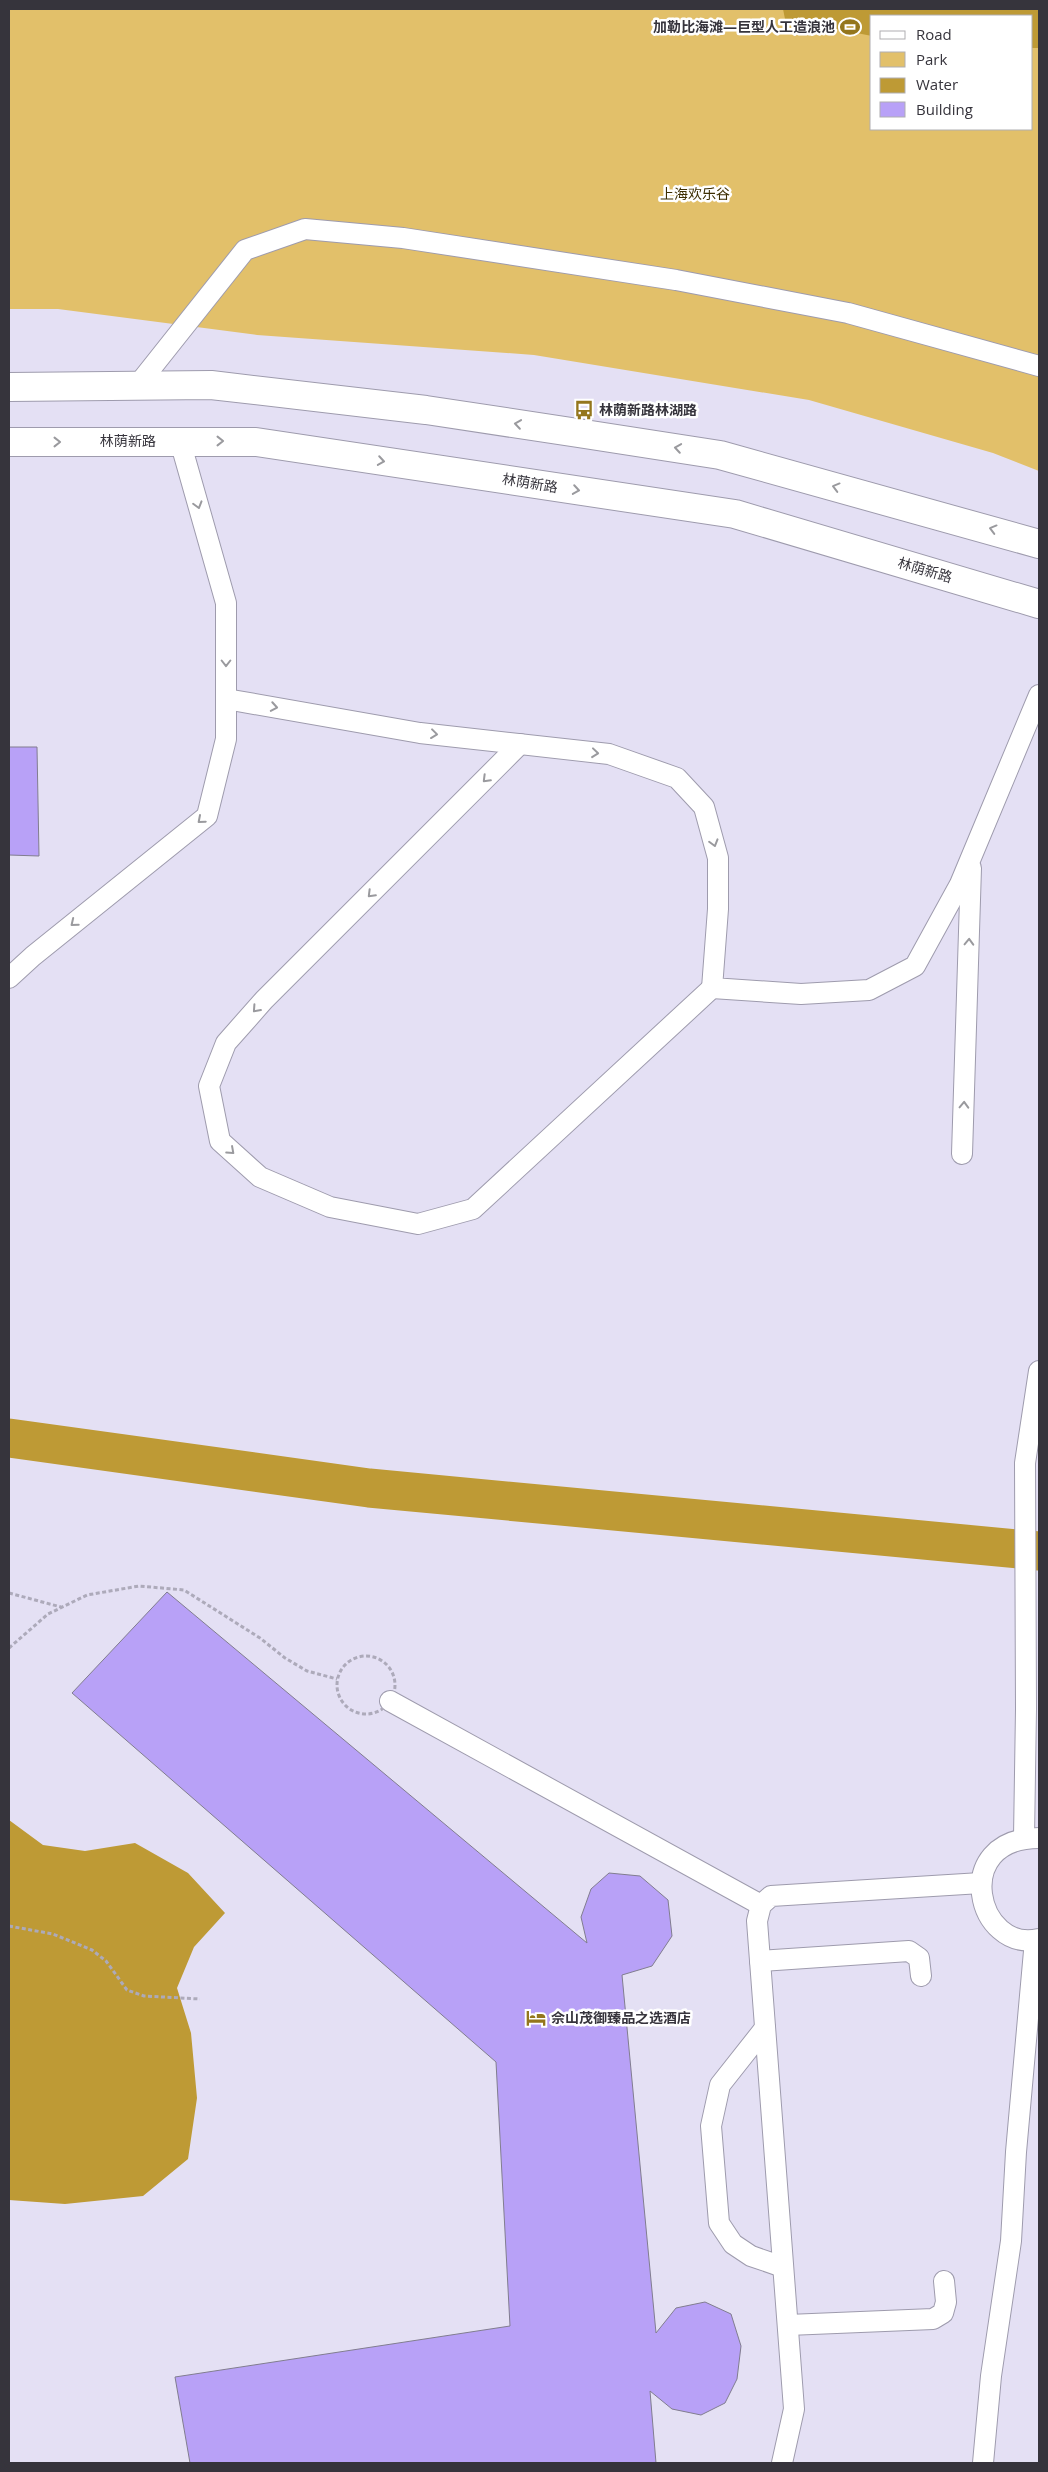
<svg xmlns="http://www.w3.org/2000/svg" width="1048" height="2472" font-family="'Open Sans','Noto Sans SC',sans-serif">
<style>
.green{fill:#e2c06a;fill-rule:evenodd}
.water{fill:#be9a35}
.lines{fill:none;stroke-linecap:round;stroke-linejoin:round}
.canal{stroke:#be9a35;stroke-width:39}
.building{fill:#b8a1f7;stroke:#817d8f}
.lane-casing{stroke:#9e9bad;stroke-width:22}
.secondary-casing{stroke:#9e9bad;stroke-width:30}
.path{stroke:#adaaba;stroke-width:3;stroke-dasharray:4 2.5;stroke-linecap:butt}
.lane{stroke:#fff;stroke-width:20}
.secondary{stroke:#fff;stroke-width:28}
.oneway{stroke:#9a9a9e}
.labels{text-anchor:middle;stroke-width:5;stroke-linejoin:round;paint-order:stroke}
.poi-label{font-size:14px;font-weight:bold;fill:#36343c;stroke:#fff;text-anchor:start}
.park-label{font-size:14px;fill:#3d2e02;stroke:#fff}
.street-label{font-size:14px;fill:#36343c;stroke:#fff}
</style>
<rect width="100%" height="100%" fill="#e4e0f4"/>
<path class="green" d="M 9,9 L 1039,9 L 1039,471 L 993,453 L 809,400 L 534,355 L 257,335 L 58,309 L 9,309 ZM 872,16 L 1032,16 L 1032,129 L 872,129 Z"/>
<g class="water">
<polygon points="783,9 1039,9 1039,48 1032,48 1032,16 872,16 872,36 785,19"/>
<polygon points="9,1820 43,1845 85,1851 135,1843 188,1873 225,1913 194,1947 177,1988 191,2033 197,2098 188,2159 143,2196 65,2204 9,2200"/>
</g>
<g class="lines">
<polyline class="canal" points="9,1438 369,1488 1039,1551"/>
</g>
<g class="building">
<polygon points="9,747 37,747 39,856 9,855"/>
<polygon points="167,1592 587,1943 581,1917 591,1889 609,1873 640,1876 668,1900 672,1936 652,1966 622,1975 656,2333 676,2308 705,2302 731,2314 741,2346 737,2379 725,2403 701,2415 672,2409 650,2391 656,2463 190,2463 175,2377 510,2326 496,2062 72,1693"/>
</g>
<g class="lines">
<defs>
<g id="lane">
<polyline points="137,386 245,250 305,229 403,238 676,280 848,313 1039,366"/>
<polyline points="226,699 420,733 609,754 677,778 704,807 718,858 718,909 712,988 801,994 869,990 915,966 960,884 1039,695"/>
<polyline points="520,744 264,1000 226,1043 209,1086 220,1141 260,1177 330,1207 418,1224 473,1209 712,988"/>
<polyline points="9,978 33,956 207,816 226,739 226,603 180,441"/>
<polyline points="962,1154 971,868"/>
<polyline points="390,1701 761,1905"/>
<polyline points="1024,1838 1026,1709 1025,1463 1039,1371"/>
<path d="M 1039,1838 C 949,1838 977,1954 1039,1939"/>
<polyline points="760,1961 909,1951 919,1958 921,1976"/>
<polyline points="765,2028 720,2085 711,2126 719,2223 733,2244 751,2256 783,2267"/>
<polyline points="788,2325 933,2319 943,2313 946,2302 944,2281"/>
<polyline points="782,2463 794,2409 757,1921 761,1905 771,1896 981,1883"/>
<polyline points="983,2463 991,2376 1011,2241 1016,2152 1035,1940"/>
</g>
<g id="secondary">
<polyline points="9,387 211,385 426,410 578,433 720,455 1039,544"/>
<polyline points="9,442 256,442 735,514 1039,604"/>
</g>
</defs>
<use href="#lane" class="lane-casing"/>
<use href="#secondary" class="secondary-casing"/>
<g class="path">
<polyline points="9,1593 61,1607"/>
<polyline points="9,1648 48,1614 87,1595 139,1586 184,1590 260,1638 285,1658 307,1671 337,1679"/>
<circle cx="366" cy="1685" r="29"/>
<polyline points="9,1926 53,1934 92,1950 106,1961 127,1990 144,1996 200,1999"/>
</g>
<use href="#lane" class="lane"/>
<use href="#secondary" class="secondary"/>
</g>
<defs><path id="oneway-chevron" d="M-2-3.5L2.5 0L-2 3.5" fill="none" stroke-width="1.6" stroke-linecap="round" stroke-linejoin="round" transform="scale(1.25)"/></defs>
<g class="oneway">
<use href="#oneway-chevron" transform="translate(518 424) rotate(-172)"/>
<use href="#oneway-chevron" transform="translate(220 441)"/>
<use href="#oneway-chevron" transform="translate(57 442)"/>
<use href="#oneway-chevron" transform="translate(678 448) rotate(-171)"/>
<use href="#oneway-chevron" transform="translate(381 461) rotate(9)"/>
<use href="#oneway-chevron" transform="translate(836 487) rotate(-165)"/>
<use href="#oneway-chevron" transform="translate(576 490) rotate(9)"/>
<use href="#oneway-chevron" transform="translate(198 505) rotate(74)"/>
<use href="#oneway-chevron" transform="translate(993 529) rotate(-165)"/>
<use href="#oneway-chevron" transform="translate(226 663) rotate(90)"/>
<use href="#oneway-chevron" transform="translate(274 707) rotate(10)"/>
<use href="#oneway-chevron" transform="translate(434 734) rotate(7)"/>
<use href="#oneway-chevron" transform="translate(595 753) rotate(6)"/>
<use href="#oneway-chevron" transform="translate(486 779) rotate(135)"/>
<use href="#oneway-chevron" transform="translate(201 820) rotate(139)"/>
<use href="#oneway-chevron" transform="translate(714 843) rotate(74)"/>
<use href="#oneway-chevron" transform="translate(371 894) rotate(135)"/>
<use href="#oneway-chevron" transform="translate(74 923) rotate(141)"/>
<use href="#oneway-chevron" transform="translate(969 942) rotate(-88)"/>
<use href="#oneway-chevron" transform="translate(256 1009) rotate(132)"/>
<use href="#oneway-chevron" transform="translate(964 1105) rotate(-88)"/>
<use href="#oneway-chevron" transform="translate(231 1151) rotate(42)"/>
</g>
<defs>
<symbol id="stadium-bare" viewBox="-9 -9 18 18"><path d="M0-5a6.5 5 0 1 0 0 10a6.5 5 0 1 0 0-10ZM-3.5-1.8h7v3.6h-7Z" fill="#94761d" stroke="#fff" stroke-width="2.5" paint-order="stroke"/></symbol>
<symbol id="bus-bare" viewBox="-9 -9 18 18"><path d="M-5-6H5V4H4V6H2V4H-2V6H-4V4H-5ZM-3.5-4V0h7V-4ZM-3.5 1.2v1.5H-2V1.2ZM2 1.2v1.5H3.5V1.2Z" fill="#94761d" stroke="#fff" stroke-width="2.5" paint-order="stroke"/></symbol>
<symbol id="hotel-bare" viewBox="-9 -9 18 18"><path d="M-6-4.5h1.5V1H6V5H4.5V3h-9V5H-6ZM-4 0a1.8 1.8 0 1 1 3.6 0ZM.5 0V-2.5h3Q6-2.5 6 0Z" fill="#94761d" stroke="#fff" stroke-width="2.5" paint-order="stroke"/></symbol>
</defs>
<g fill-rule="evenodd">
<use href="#stadium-bare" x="836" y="13" width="28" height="28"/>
<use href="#bus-bare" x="570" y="396" width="28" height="28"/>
<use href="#hotel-bare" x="522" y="2004" width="28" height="28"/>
</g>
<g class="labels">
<g class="poi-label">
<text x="835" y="32" text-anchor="end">加勒比海滩—巨型人工造浪池</text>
<text x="599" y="415">林荫新路林湖路</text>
<text x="551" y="2023">佘山茂御臻品之选酒店</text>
</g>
<g class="park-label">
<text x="695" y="199">上海欢乐谷</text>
</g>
<g class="street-label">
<text x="128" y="446">林荫新路</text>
<text transform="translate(530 483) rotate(9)" y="5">林荫新路</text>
<text transform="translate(925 570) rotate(16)" y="5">林荫新路</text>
</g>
</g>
<rect width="1048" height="2472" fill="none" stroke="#36343c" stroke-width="20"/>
<rect x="870" y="15" width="162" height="115" fill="#ffffff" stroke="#afaeb1"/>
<rect x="880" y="31" width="25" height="8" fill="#ffffff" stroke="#afaeb1"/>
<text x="916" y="40" font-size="15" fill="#36343c">Road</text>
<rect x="880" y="52" width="25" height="15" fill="#e2c06a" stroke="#afaeb1"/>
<text x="916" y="65" font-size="15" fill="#36343c">Park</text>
<rect x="880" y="78" width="25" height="15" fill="#be9a35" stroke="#afaeb1"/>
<text x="916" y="90" font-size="15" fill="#36343c">Water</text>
<rect x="880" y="102" width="25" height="15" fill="#b8a1f7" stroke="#afaeb1"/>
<text x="916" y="115" font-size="15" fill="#36343c">Building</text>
</svg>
